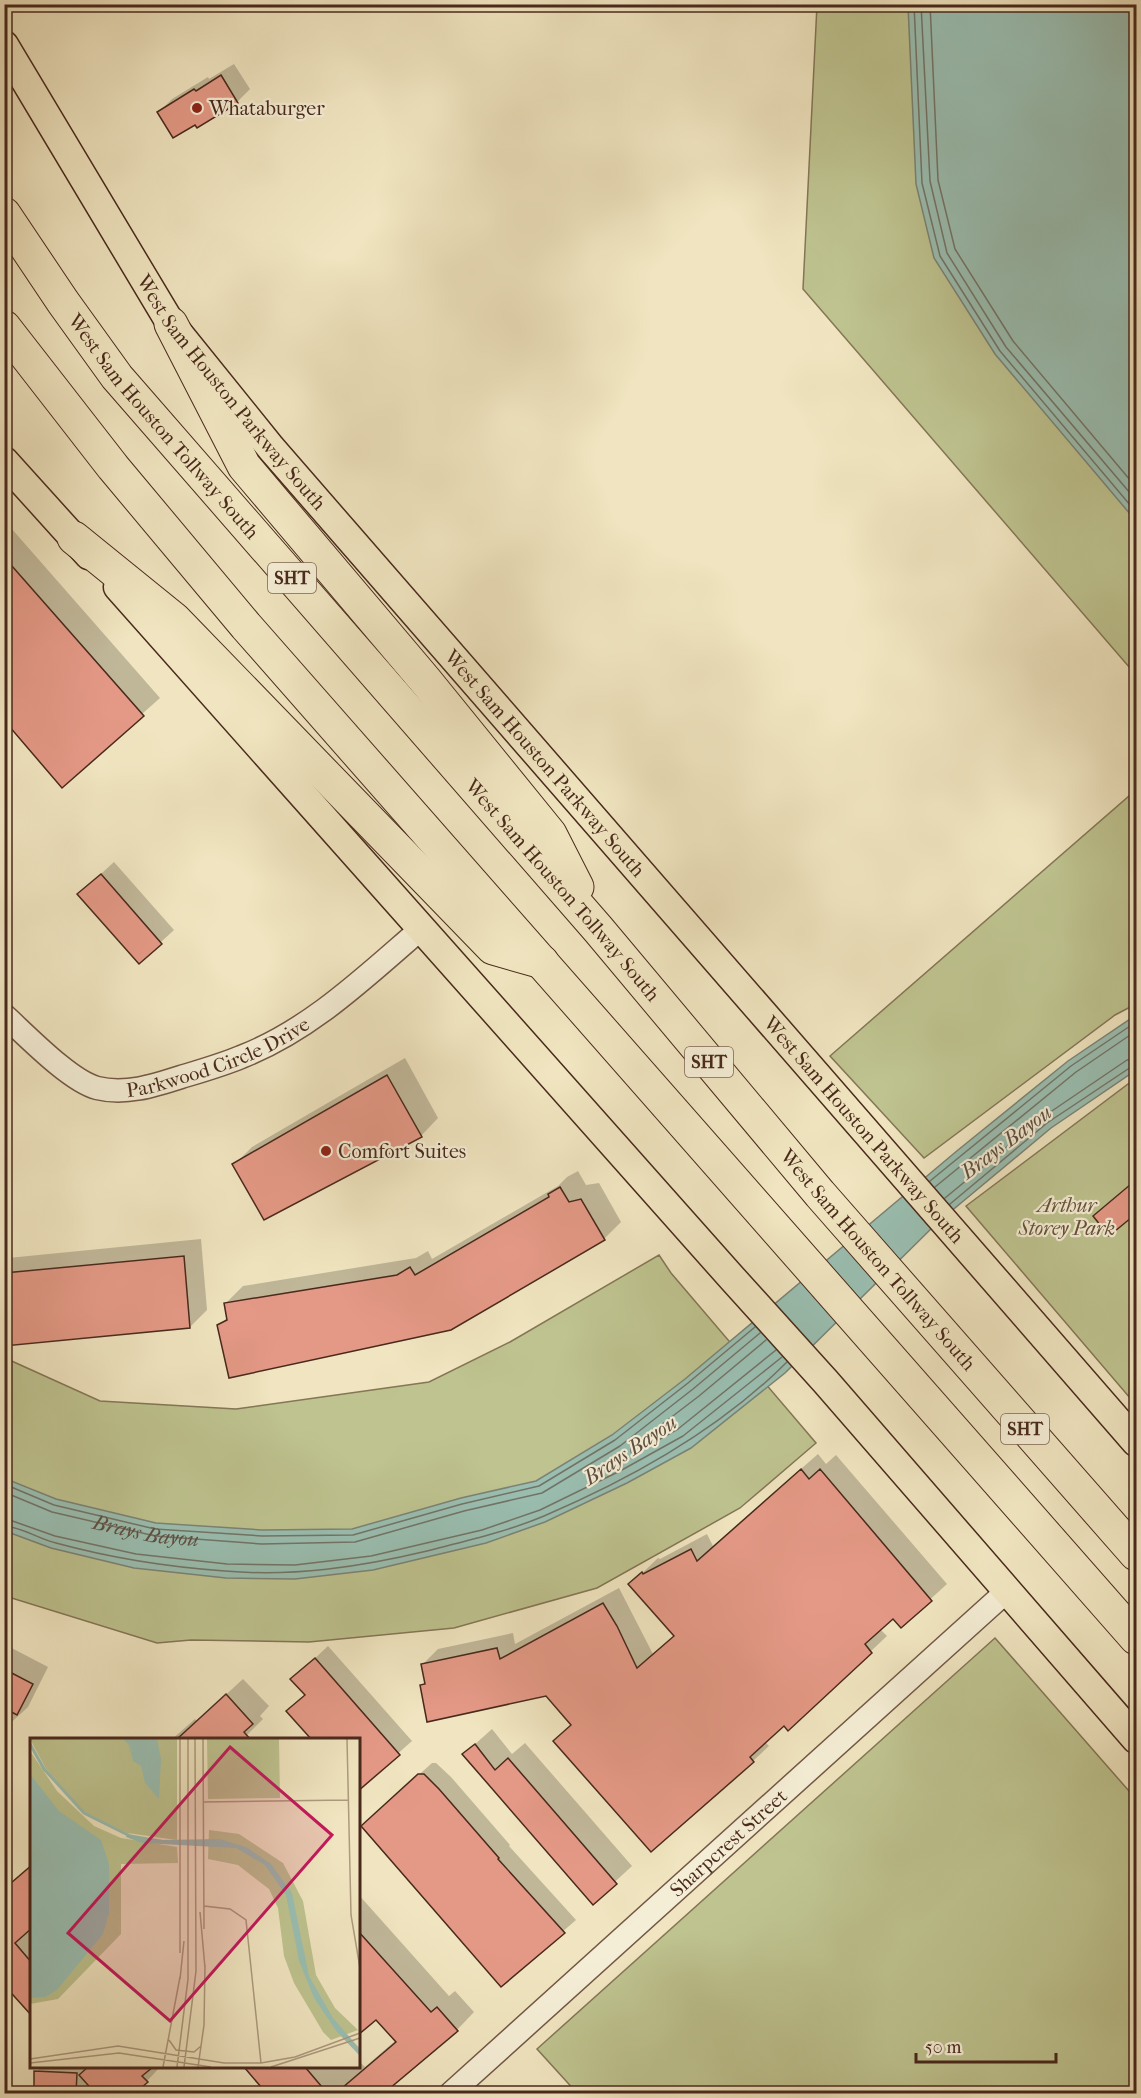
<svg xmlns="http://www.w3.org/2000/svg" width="1141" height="2098" font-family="'IM FELL French Canon',serif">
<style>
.green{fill:#bec38f;stroke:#847656;stroke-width:1.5}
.water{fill:#9abfb2;stroke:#7a8376;stroke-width:1.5}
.shadow{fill:#0003}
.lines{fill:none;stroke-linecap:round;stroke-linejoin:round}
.shore{stroke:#727467;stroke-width:1.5}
.building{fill:#e49986;stroke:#49291c;stroke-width:1.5}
.minor-casing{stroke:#735845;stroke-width:25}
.major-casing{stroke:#49291c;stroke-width:31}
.highway-casing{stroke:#49291c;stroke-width:35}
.minor{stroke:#f5eed6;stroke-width:22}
.major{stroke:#f0e5c0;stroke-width:28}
.highway{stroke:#f0e5c0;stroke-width:33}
.poi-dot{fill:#8f2418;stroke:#f5eed6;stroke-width:2}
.labels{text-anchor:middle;stroke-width:4.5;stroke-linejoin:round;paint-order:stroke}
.shield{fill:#f5eed6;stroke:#7d6454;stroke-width:1.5}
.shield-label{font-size:18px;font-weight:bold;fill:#49291c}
.poi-label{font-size:20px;fill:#49291c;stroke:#f5eed6;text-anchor:start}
.street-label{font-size:20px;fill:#49291c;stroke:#f5eed6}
.park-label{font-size:20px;font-style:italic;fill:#665039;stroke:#f5eed6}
.water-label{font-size:21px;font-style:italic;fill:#5d4e42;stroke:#f5eed6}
.inset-river{fill:none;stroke:#9abfb2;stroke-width:3}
.inset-road{fill:none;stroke:#ad9a7e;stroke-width:1.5}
.view{fill:#c2185b;fill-opacity:0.15;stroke:#c2185b;stroke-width:3}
.inset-edge{fill:none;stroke:#49291c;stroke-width:3}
</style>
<rect width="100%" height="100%" fill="#f0e5c0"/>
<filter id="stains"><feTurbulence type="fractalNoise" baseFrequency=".00333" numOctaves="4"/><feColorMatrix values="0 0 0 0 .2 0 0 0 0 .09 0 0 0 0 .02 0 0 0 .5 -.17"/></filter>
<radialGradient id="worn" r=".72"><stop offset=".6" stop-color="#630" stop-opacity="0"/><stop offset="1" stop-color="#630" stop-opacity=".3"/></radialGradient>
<g class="green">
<polygon points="817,5 1136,5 1136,675 803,289"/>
<polygon points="1136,790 1136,1004 1115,1015 924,1158 830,1056"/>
<polygon points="1136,1078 1136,1405 966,1206"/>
<polygon points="659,1255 671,1273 816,1443 740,1508 597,1588 454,1628 309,1642 191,1640 157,1643 5,1596 5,1358 100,1401 236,1409 429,1382 510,1342"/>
<polygon points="995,1638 1136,1799 1136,2093 577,2093 537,2049"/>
</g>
<g class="water">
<polygon points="908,5 1136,5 1136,521 995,354 934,258 916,184"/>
<polygon points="1136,1015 1136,1070 1051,1128 937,1223 785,1373 691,1448 627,1483 545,1522 486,1543 373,1570 295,1579 226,1578 134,1568 51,1548 5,1531 4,1478 56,1499 156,1523 262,1530 352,1529 461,1498 536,1481 612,1435 685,1379 958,1150 1068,1061"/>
</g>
<g class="shadow">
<polygon points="234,64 250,89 237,102 196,123 159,112 172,99 208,77 209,79"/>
<polygon points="4,520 160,698 62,785 10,725 4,725"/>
<polygon points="114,862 174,930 139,962 79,894"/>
<polygon points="405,1058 438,1118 421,1136 234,1165 252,1147"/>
<polygon points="578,1171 586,1185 599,1183 621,1222 604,1239 219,1325 228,1317 225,1304 243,1286 416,1258 428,1251 432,1259 558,1186 567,1177"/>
<polygon points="201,1239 207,1310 190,1327 4,1344 4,1261 8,1258"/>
<polygon points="818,1454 826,1464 836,1455 947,1584 901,1626 894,1617 880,1629 887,1636 788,1729 784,1724 765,1742 769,1746 753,1761 572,1724 547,1695 421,1686 426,1681 422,1665 438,1649 513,1633 515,1644 619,1588 653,1654 675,1635 630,1585 658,1558 660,1559 707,1534 713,1546"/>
<polygon points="4,1644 48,1667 28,1707 4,1729"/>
<polygon points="328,1646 412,1741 358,1789 358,1740 289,1710 306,1694 293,1679"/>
<polygon points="243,1679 269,1706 260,1716 263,1719 242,1740 171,1740 195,1719 197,1721"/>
<polygon points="492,1729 512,1754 525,1743 632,1866 593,1902 464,1754"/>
<polygon points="432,1763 436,1763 451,1777 510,1845 509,1846 576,1920 501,1985 375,1814"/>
<polygon points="32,1865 32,2015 6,1984 4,1889"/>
<polygon points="358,1894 449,1996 455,1991 474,2012 457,2030 380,2094 268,2094 245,2066 358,2066 358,2060 365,2067 396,2040 376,2018 358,2033"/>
<polygon points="42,2066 161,2066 147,2081 88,2082 88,2094 35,2094 36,2072"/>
</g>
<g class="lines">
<g class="shore">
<polyline points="914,4 922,183 940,256 1000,351 1136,512"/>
<polyline points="921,4 930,181 947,253 1006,347 1136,500"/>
<polyline points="930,4 938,180 955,249 1013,341 1136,487"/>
<polyline points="930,1181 1071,1066 1136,1022"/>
<polyline points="935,1187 1076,1072 1136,1031"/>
<polyline points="945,1198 1043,1117 1127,1060 1136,1058"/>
<polyline points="950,1204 1047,1123 1131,1067 1136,1066"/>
<polyline points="766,1340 699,1396 631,1448 631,1452 635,1453 678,1429 776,1350"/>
<polyline points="4,1484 54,1505 155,1529 262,1536 353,1535 462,1504 539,1486 615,1440 688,1383 755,1327"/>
<path id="s1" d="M 4,1492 L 52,1512 L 155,1536 L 262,1544 L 355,1542 L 464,1511 L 542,1493 L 620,1446 L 693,1389 L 760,1333"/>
<polyline points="4,1518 55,1536 136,1554 227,1564 295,1565 371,1556 482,1530 540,1510 620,1471 683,1436 782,1357"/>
<path d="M 4,1526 C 22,1527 39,1539 56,1543 C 111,1558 168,1567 225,1571 C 293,1577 360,1567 427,1551 C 466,1541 506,1532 544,1516 C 631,1479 719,1430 787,1362"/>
</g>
</g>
<g class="building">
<polygon points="221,75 238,103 197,128 195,125 173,138 157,112 194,89 196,91"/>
<polygon points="4,557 144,716 62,788 9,726 4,727"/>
<polygon points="101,874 162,944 139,964 77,894"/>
<polygon points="387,1075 422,1137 264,1220 232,1164"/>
<polygon points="1137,1179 1137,1213 1109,1236 1093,1216"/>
<polygon points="560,1187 569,1202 581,1199 605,1240 451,1330 229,1378 217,1325 227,1320 224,1303 397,1275 410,1267 415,1275 549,1197 548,1194"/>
<polygon points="184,1256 190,1328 4,1346 4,1273"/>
<polygon points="801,1469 809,1479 820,1469 932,1601 901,1628 893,1619 865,1644 872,1653 788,1731 784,1726 750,1757 754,1762 651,1852 553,1741 571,1725 546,1696 427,1722 420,1685 425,1684 421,1664 497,1648 500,1659 603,1603 617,1626 637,1668 674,1636 628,1584 642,1572 643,1574 691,1549 697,1561"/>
<polygon points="315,1658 400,1755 358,1791 358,1740 312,1740 286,1711 305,1695 290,1679"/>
<polygon points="4,1669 33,1684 17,1715 4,1708"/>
<polygon points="226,1694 253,1724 244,1732 251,1740 176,1740"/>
<polygon points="475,1744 495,1770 508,1758 617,1884 593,1905 462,1754"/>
<polygon points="418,1774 424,1774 439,1789 499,1858 498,1859 565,1933 501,1987 361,1826"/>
<polygon points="32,1865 32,1928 15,1943 32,1963 32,2016 4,1985 4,1889"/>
<polygon points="358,1931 431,2012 437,2007 458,2031 383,2094 335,2094 396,2042 376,2020 358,2035"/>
<polygon points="88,2067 153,2067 142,2076 148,2082 134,2094 96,2094 79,2075"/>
<polygon points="244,2067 305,2067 328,2094 267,2094"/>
<polygon points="34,2071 77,2073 76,2094 34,2094"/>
</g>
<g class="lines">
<defs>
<g id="minor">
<path id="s2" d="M 4,1015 C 26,1035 70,1081 97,1088 C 125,1095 153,1086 181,1077 C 201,1071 222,1065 241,1057 C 311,1030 366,976 422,928"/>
<path id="s3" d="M 450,2094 L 1007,1591"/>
</g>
<g id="major">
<path id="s4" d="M 4,45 L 171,324 L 271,448 L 1136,1442"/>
<polyline points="4,461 89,555"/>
<polyline points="118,587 732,1278 826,1382 1136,1739"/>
</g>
<g id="highway">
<path id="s5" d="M 4,214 L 63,302 L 117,377 L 598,929 L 820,1194 L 1136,1554"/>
<polyline points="171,324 244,466 425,680 550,834 577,887"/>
<polyline points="4,327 113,467 246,626 1136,1638"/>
<polyline points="74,538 174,619 493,948 542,962"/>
</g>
</defs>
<use href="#minor" class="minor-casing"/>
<use href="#major" class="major-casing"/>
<use href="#highway" class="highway-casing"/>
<use href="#minor" class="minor"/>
<use href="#major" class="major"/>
<use href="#highway" class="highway"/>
</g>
<g class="poi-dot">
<circle cx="197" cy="108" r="6"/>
<circle cx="326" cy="1151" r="6"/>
</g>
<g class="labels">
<g class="shield">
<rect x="268" y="563" width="48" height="30" rx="4.5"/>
<rect x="685" y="1047" width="48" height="30" rx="4.5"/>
<rect x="1001" y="1414" width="48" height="30" rx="4.5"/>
</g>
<g class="shield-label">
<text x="292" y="584">SHT</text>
<text x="709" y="1068">SHT</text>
<text x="1025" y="1435">SHT</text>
</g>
<g class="poi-label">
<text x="209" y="115">Whataburger</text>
<text x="338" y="1158">Comfort Suites</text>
</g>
<g class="street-label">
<text dy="7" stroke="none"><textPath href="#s4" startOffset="416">West Sam Houston Parkway South</textPath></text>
<text dy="7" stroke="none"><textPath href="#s5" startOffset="266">West Sam Houston Tollway South</textPath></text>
<text dy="7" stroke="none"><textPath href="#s4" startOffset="902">West Sam Houston Parkway South</textPath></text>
<text dy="7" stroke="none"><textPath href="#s5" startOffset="878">West Sam Houston Tollway South</textPath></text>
<text dy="7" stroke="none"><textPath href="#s2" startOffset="246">Parkwood Circle Drive</textPath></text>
<text dy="7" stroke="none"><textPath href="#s4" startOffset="1388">West Sam Houston Parkway South</textPath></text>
<text dy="7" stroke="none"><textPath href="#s5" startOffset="1364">West Sam Houston Tollway South</textPath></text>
<text dy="7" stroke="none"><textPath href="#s3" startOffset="375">Sharpcrest Street</textPath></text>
</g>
<g class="park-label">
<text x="1067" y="1212">Arthur<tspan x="1067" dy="23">Storey Park</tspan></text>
</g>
<g class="water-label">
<text transform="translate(1006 1142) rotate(-37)" y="7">Brays Bayou</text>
<text transform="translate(630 1450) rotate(-34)" y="7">Brays Bayou</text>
<text dy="7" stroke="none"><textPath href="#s1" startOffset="148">Brays Bayou</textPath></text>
</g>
</g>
<g transform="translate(30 1738)">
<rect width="330" height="330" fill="#f0e5c0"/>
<path d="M 0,1 L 147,1 L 147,102 L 97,95 L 54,75 L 16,31 ZM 177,1 L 249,1 L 250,60 L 178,61 ZM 0,13 L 27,53 L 64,88 L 91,100 L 147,109 L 148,125 L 91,126 L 91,196 L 28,261 L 0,266 ZM 179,92 L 209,96 L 253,125 L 273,163 L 286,237 L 305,270 L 328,292 L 301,302 L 293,294 L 264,245 L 254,218 L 248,170 L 239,151 L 208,127 L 178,121 Z" fill="#bec38f"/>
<path d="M 93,1 L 127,1 L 131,21 L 129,61 L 115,45 L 111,28 L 103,23 L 99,7 ZM 0,36 L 29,73 L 71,102 L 79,126 L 79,175 L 73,196 L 27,252 L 15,259 L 0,260 ZM 97,96 L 133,102 L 190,101 L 216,109 L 241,126 L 262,155 L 279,238 L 303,280 L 330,311 L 330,318 L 307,294 L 284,260 L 269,223 L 256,157 L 235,127 L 206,110 L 112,105 L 96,99 Z" fill="#9abfb2"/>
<path class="inset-river" d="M 0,6 L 14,31 L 54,75 L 100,98"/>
<path class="inset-road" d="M 173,1 L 174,191M 317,1 L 321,177 L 330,230M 173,64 L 318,62M 174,168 L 200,171 L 216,182 L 231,325M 170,174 L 175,230M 150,215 L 150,1M 150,241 L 154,203M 139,302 L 146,312 L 164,314 L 171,308M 0,321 L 88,308 L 194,325 L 231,325 L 265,319 L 330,295M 0,325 L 89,315 L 181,329M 133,329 L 150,239M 147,329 L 158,241 L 158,1M 154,329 L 166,233 L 165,1M 168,329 L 174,287 L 175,227M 241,329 L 330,300"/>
<path class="view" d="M 200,9 L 302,97 L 140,283 L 38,195 Z"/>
<rect width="330" height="330" class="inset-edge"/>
</g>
<rect width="1141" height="2098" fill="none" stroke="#f0e5c0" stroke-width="24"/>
<rect x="6" y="6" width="1129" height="2086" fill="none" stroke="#49291c" stroke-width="3"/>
<rect x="12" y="12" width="1117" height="2074" fill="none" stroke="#49291c" stroke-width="1.5"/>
<path d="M916 2053v9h140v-9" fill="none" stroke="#49291c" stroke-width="3"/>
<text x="925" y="2053" font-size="18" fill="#49291c" stroke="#f5eed6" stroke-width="4.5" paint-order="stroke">50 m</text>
<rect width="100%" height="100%" filter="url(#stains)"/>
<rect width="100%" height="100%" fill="url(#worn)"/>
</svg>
